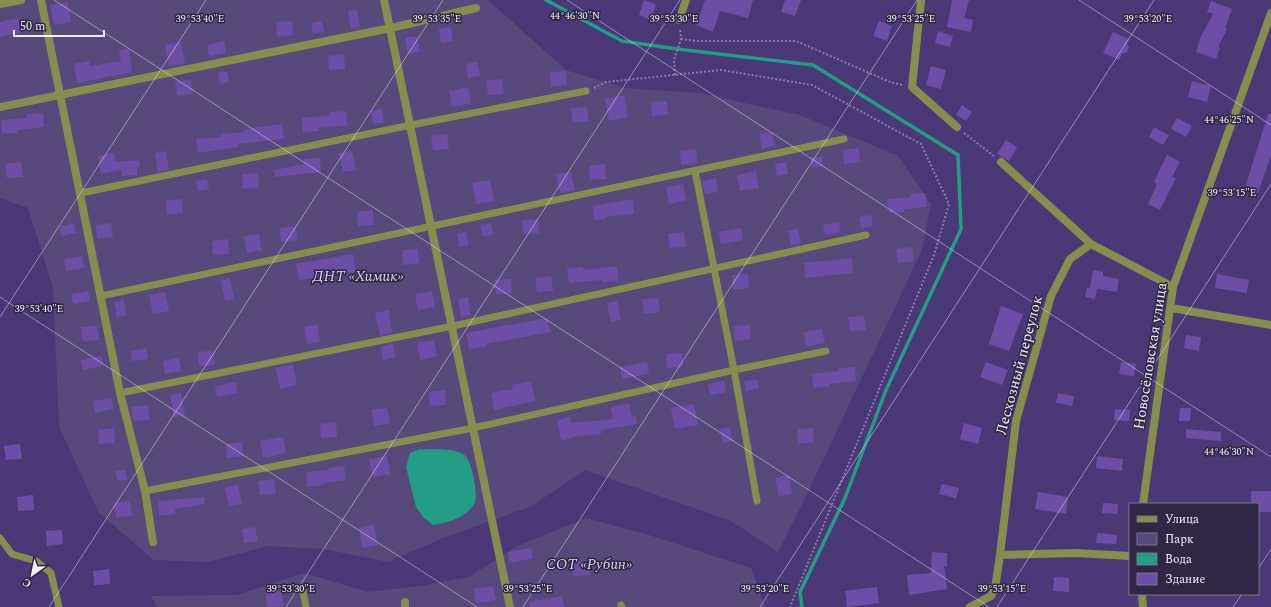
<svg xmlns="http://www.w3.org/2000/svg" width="1271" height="607" font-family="Spectral,serif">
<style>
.green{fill:#57497b}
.water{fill:#219e85}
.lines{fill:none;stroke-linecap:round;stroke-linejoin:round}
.stream{stroke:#219e85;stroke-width:3.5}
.building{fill:#6b4fa7}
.path{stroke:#897ca9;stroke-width:2;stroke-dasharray:2 2;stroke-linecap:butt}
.service{stroke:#858e4d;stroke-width:7}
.minor{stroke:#858e4d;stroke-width:8}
.ticks{fill:none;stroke:#f1eefd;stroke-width:1;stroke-opacity:0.45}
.labels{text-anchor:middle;stroke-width:3;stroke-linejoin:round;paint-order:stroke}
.park-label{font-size:15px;font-style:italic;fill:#dad4ed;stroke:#2f2743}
.street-label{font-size:15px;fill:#f1eefd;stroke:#2f2743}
.ticks-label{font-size:10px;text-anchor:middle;fill:#f1eefd;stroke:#2f2743;stroke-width:3;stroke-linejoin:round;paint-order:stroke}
</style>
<rect width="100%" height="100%" fill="#4b3876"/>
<g class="green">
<polygon points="0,0 488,0 566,70 624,88 699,93 800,115 898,156 931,204 922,250 798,513 778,552 731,521 585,470 532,506 443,538 388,562 323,549 268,546 208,562 154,560 99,513 59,427 53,288 28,208 0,198"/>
<polygon points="586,518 649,535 751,568 765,607 157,607 151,596 236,595 304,573 368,592 426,585 469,577 517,546"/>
</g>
<path class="water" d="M 420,449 C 434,450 450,447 463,454 C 472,458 478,494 475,502 C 474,505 470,510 467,512 C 458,520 445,523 433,525 L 423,517 L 416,507 L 406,467 L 410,453 Z"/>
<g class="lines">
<polyline class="stream" points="546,0 622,41 677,49 813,65 958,155 961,229 886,390 845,498 800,592 802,607"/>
</g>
<g class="building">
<polygon points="644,0 656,4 651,20 639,15"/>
<polygon points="705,0 753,0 748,18 720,11 713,32 696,25"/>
<polygon points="785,0 801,0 795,16 781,12"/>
<polygon points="952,0 969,0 964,18 973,20 971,32 947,27"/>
<polygon points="1211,1 1232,9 1225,28 1227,29 1218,47 1220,48 1216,59 1196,52 1201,36 1213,14 1207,12"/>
<polygon points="68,2 71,22 54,25 50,5"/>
<polygon points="357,10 360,27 351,28 348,11"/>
<polygon points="18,18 21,33 0,37 0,22"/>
<polygon points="292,21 293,35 277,37 276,22"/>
<polygon points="322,21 324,32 313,34 311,23"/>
<polygon points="879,21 892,26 887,41 873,36"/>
<polygon points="451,27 453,41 441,43 439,29"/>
<polygon points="938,31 953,36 950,47 935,43"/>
<polygon points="1113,32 1129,39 1127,44 1129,47 1127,52 1122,54 1119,60 1103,53"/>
<polygon points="417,36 420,52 408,54 405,38"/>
<polygon points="224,41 226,53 209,56 207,45"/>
<polygon points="181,42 185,63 169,66 165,45"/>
<polygon points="129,49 132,72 77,83 74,64 89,61 90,66 121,61 119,50"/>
<polygon points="344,54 345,69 329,70 328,56"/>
<polygon points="477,62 480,76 468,78 466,64"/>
<polygon points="931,66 946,70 941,89 926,85"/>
<polygon points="227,71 229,82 220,84 218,73"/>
<polygon points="566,71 567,85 551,87 550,72"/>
<polygon points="502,79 504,94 488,95 486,81"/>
<polygon points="191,80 193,94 177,96 175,81"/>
<polygon points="1192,81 1211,86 1207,102 1188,97"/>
<polygon points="468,87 471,103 452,107 449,91"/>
<polygon points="624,95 628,117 609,121 605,99"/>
<polygon points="667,101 668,115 652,116 651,102"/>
<polygon points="962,105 972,112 966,121 956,115"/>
<polygon points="587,107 589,121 573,123 571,108"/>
<polygon points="382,109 384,122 373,124 371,111"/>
<polygon points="346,111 347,125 319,128 319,131 303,132 302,118 330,115 330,112"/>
<polygon points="43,113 44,127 18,130 18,133 2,134 1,120 27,118 27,114"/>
<polygon points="1268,114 1271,114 1271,155 1258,193 1245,188"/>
<polygon points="1177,118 1192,126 1186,137 1171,129"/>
<polygon points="282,124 284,139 238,144 238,147 198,153 196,139 221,137 221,134 245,132 244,129"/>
<polygon points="1154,127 1169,135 1163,145 1149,137"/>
<polygon points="772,132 775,146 762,149 759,134"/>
<polygon points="447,134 449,149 433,150 431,136"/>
<polygon points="1006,140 1017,147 1009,161 997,154"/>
<polygon points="859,148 860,162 844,164 843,150"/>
<polygon points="696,149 697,163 681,165 680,151"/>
<polygon points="166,151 169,170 158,172 155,153"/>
<polygon points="352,151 356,170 343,172 339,153"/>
<polygon points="114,153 116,162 139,160 140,167 137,167 137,175 122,176 121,170 101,174 98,156"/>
<polygon points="1167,155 1180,162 1172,177 1176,178 1160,210 1148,204 1157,184 1154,182"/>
<polygon points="822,156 823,166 812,168 810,158"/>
<polygon points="320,158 321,172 275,177 274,170 304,164 304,159"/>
<polygon points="21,162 23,177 7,178 5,164"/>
<polygon points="786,162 788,174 777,176 775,164"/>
<polygon points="605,164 606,179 590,180 589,166"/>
<polygon points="756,171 759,188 740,191 737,175"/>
<polygon points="571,172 575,190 560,193 556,174"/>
<polygon points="258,173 259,187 243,189 242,174"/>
<polygon points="716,178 718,192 705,194 702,181"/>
<polygon points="207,179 209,189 198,191 196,181"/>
<polygon points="490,180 494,201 476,204 472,183"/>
<polygon points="683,184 686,200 669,204 666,187"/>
<polygon points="925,193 927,207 904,209 904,212 889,213 887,199 910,197 909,194"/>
<polygon points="182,199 183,213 167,215 166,201"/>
<polygon points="633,199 634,214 605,217 606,219 594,220 593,206"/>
<polygon points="373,210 374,225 358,226 357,212"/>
<polygon points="871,215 873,226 861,228 859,217"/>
<polygon points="538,219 539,233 523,234 522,220"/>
<polygon points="839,222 840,232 825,235 823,225"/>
<polygon points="74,223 76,233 61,236 60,226"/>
<polygon points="111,223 113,237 97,239 96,225"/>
<polygon points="491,223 493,235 483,236 480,225"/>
<polygon points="296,226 297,240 281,242 280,228"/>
<polygon points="741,228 743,240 721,244 719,232"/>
<polygon points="798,229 801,243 791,245 788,231"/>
<polygon points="466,232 469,245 459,247 457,234"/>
<polygon points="684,232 686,247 670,248 668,234"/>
<polygon points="259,234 262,250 247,253 244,236"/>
<polygon points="228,239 229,254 213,255 212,241"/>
<polygon points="912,247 914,261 898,263 896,249"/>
<polygon points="418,249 419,263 403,265 402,250"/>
<polygon points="353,254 356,272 299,280 296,264"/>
<polygon points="82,256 84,268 66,271 64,259"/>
<polygon points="852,258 853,273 805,278 804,263"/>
<polygon points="617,266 618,281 602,282 602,280 569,283 567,268 583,267 583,270"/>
<polygon points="1093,270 1103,272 1103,276 1119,279 1117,292 1092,288 1097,289 1095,299 1085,297 1087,287 1090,288"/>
<polygon points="748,274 749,288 733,290 732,275"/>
<polygon points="1217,274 1249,280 1247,293 1215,288"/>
<polygon points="551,276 553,291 537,292 535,278"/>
<polygon points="230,278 234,299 225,301 221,280"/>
<polygon points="511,279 512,293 496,295 495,280"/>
<polygon points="88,291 90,301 73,304 71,294"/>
<polygon points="432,291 435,307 418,310 415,294"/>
<polygon points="165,292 169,311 153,314 149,295"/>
<polygon points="468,297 471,315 461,317 458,299"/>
<polygon points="658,298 660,312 644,314 642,299"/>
<polygon points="124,300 126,315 117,317 114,302"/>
<polygon points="617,301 621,320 611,322 607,303"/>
<polygon points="1001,306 1023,314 1009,351 989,344"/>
<polygon points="389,310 392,333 380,336 375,313"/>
<polygon points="864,316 866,330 850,331 848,317"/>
<polygon points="547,318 550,332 486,344 487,346 469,349 466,333"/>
<polygon points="317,324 320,342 307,344 304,327"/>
<polygon points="750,325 751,339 735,341 734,326"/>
<polygon points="97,326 99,340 83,341 81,327"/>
<polygon points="822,329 825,343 806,346 804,332"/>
<polygon points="1186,335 1201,337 1199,351 1184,348"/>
<polygon points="434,340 437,356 420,360 417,343"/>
<polygon points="393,343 396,357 383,360 380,347"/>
<polygon points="147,348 148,359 132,361 131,351"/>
<polygon points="213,351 215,365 199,366 198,352"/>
<polygon points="682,353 683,367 667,368 666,354"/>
<polygon points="101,356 104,366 83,370 81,360"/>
<polygon points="179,358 181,371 165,374 163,361"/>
<polygon points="647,362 649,374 622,379 620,367"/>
<polygon points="986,362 1008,370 1002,385 980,377"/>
<polygon points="1121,362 1136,364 1134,376 1119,374"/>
<polygon points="293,364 297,385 280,389 276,368"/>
<polygon points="855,367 856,381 829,384 829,387 813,388 812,374 839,371 839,368"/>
<polygon points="757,379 759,388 746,391 744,381"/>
<polygon points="531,381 535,401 494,410 491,393 513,389 512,385"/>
<polygon points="724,381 726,392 710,395 708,384"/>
<polygon points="236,382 237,393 217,397 215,386"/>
<polygon points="445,390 446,405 430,406 429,392"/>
<polygon points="181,393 185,415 174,417 170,395"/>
<polygon points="1058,393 1074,396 1072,406 1056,403"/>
<polygon points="111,398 114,409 95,413 93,401"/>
<polygon points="629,403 632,417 636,416 637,424 601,430 601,434 574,437 561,441 557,420 570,417 571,423 613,419 610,407"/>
<polygon points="694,404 698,425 675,429 671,408"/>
<polygon points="148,405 149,420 133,421 132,407"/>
<polygon points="387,408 390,423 374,426 371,410"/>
<polygon points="1180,408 1191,408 1190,421 1179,421"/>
<polygon points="1115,409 1130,410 1129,421 1114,420"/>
<polygon points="336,422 337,437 321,438 320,424"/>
<polygon points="964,423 982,428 978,444 960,439"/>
<polygon points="730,427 733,441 723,443 720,429"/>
<polygon points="114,428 115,443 99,444 98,430"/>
<polygon points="813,428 814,442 798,444 797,429"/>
<polygon points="1186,429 1221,432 1221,441 1186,438"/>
<polygon points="283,437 286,453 263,458 260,441"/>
<polygon points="242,442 243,456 227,458 226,444"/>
<polygon points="20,444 22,459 6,460 4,446"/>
<polygon points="387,456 390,474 373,477 369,459"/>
<polygon points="1097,456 1123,459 1122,471 1096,468"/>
<polygon points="344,466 346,480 323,483 323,485 307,487 306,472 329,470 328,468"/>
<polygon points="125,470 127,480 118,481 115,471"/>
<polygon points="789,475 792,494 779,496 775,478"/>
<polygon points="274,479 276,494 260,495 258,481"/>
<polygon points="942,484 959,488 956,498 939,494"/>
<polygon points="238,485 242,504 229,506 225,488"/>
<polygon points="1251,491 1271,491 1271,512 1258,512 1258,504 1251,504"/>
<polygon points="1038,492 1068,497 1066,514 1035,509"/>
<polygon points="33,495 34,510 18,511 17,497"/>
<polygon points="204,497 205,504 175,509 175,514 159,516 158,501"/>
<polygon points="130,501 132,516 116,517 114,503"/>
<polygon points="1103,503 1118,504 1117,514 1102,513"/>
<polygon points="374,525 378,545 362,548 359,528"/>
<polygon points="255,527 258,541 244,543 242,529"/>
<polygon points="62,530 63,544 47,546 46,531"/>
<polygon points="1097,533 1117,535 1116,544 1096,543"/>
<polygon points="531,548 533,558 510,563 508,552"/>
<polygon points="932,552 947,553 947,566 944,566 947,589 909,595 907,575 931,573"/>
<polygon points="589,560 590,575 574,576 573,562"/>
<polygon points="109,569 110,584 94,585 93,571"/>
<polygon points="1054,577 1069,578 1069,592 1053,591"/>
<polygon points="493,586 496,600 476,603 474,589"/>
<polygon points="877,587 879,603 847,607 845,591"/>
<polygon points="282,591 283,606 267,607 266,593"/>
<polygon points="562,596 564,607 530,607 530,602"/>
</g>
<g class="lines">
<g class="path">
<polyline points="681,39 698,41 796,41 890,82 902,85"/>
<polyline points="675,75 674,60 681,39 680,29"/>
<polyline points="594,88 606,82 721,70 812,85 921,144 949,204 934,255 790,607"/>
<polyline points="964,133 994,156"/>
</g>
<g class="service">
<polyline points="695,171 734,370 757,501"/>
<polyline points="81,193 411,125 586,91"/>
<polyline points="101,296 844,139"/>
<polyline points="120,393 453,326 866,235"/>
<polyline points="145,491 473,428 734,370 826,351"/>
<polyline points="0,538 12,554 36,561 51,573 59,607"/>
<polyline points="303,591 306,607"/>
<polyline points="621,605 622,607"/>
</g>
<g class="minor">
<polyline points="41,0 120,393 145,491 153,542"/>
<polyline points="384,0 510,607"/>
<polyline points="921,0 912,87 957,127"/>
<polyline points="0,4 21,0"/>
<polyline points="679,20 686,0"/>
<polyline points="0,107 391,28 476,8"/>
<polyline points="1001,162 1091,244 1173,287"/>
<polyline points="1171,308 1271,325"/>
<polyline points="1143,504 1173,287 1271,13"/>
<polyline points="1000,555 1016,421 1051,296 1070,259 1091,244"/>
<polyline points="1142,594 1143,607"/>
<polyline points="405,602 405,607"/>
<polyline points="970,607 991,596 995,588 1000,555 1075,553 1130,556"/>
</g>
</g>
<path class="ticks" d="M 54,0 L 989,607M 567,0 L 1271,457M 1079,0 L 1271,125M 0,297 L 477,607M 0,317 L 206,0M 1258,569 L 1271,549M 49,607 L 443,0M 286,607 L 680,0M 523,607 L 917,0M 760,607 L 1154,0M 997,607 L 1271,184M 1233,607 L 1242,594"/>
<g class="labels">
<g class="park-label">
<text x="358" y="281">ДНТ «Химик»</text>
<text x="589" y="569">СОТ «Рубин»</text>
</g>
<g class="street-label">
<text transform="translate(1150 356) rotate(-81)" y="5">Новосёловская улица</text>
<text transform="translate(1019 365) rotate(-75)" y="5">Лесхозный переулок</text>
</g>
</g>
<g class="ticks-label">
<text x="575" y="19">44°46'30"N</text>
<text x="437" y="22">39°53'35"E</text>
<text x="674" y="22">39°53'30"E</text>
<text x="911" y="22">39°53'25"E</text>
<text x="1148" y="22">39°53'20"E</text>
<text x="200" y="22">39°53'40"E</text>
<text x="1229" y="123">44°46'25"N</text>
<text x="1232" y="196">39°53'15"E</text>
<text x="39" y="312">39°53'40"E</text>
<text x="1229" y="455">44°46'30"N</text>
<text x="291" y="592">39°53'30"E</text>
<text x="528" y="592">39°53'25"E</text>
<text x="765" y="592">39°53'20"E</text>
<text x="1002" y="592">39°53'15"E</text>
</g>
<rect x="1129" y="503" width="130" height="92" fill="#2f2743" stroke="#7d778d"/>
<rect x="1137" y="516" width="20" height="6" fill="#858e4d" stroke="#7d778d"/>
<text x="1165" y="523" font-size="12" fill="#f1eefd">Улица</text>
<rect x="1137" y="533" width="20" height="12" fill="#57497b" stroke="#7d778d"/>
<text x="1165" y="543" font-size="12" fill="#f1eefd">Парк</text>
<rect x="1137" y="553" width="20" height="12" fill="#219e85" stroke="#7d778d"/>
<text x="1165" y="563" font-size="12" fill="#f1eefd">Вода</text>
<rect x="1137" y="573" width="20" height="12" fill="#6b4fa7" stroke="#7d778d"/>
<text x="1165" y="583" font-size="12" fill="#f1eefd">Здание</text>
<g transform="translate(32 575) rotate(213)" stroke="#2f2743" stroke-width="3" paint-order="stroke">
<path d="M0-3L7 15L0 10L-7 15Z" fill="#f1eefd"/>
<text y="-6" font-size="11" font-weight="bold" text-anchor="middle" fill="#f1eefd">С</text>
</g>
<path d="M14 30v6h90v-6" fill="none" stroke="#f1eefd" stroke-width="2"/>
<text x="20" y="30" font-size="12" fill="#f1eefd" stroke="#2f2743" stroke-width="3" paint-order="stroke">50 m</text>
</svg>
